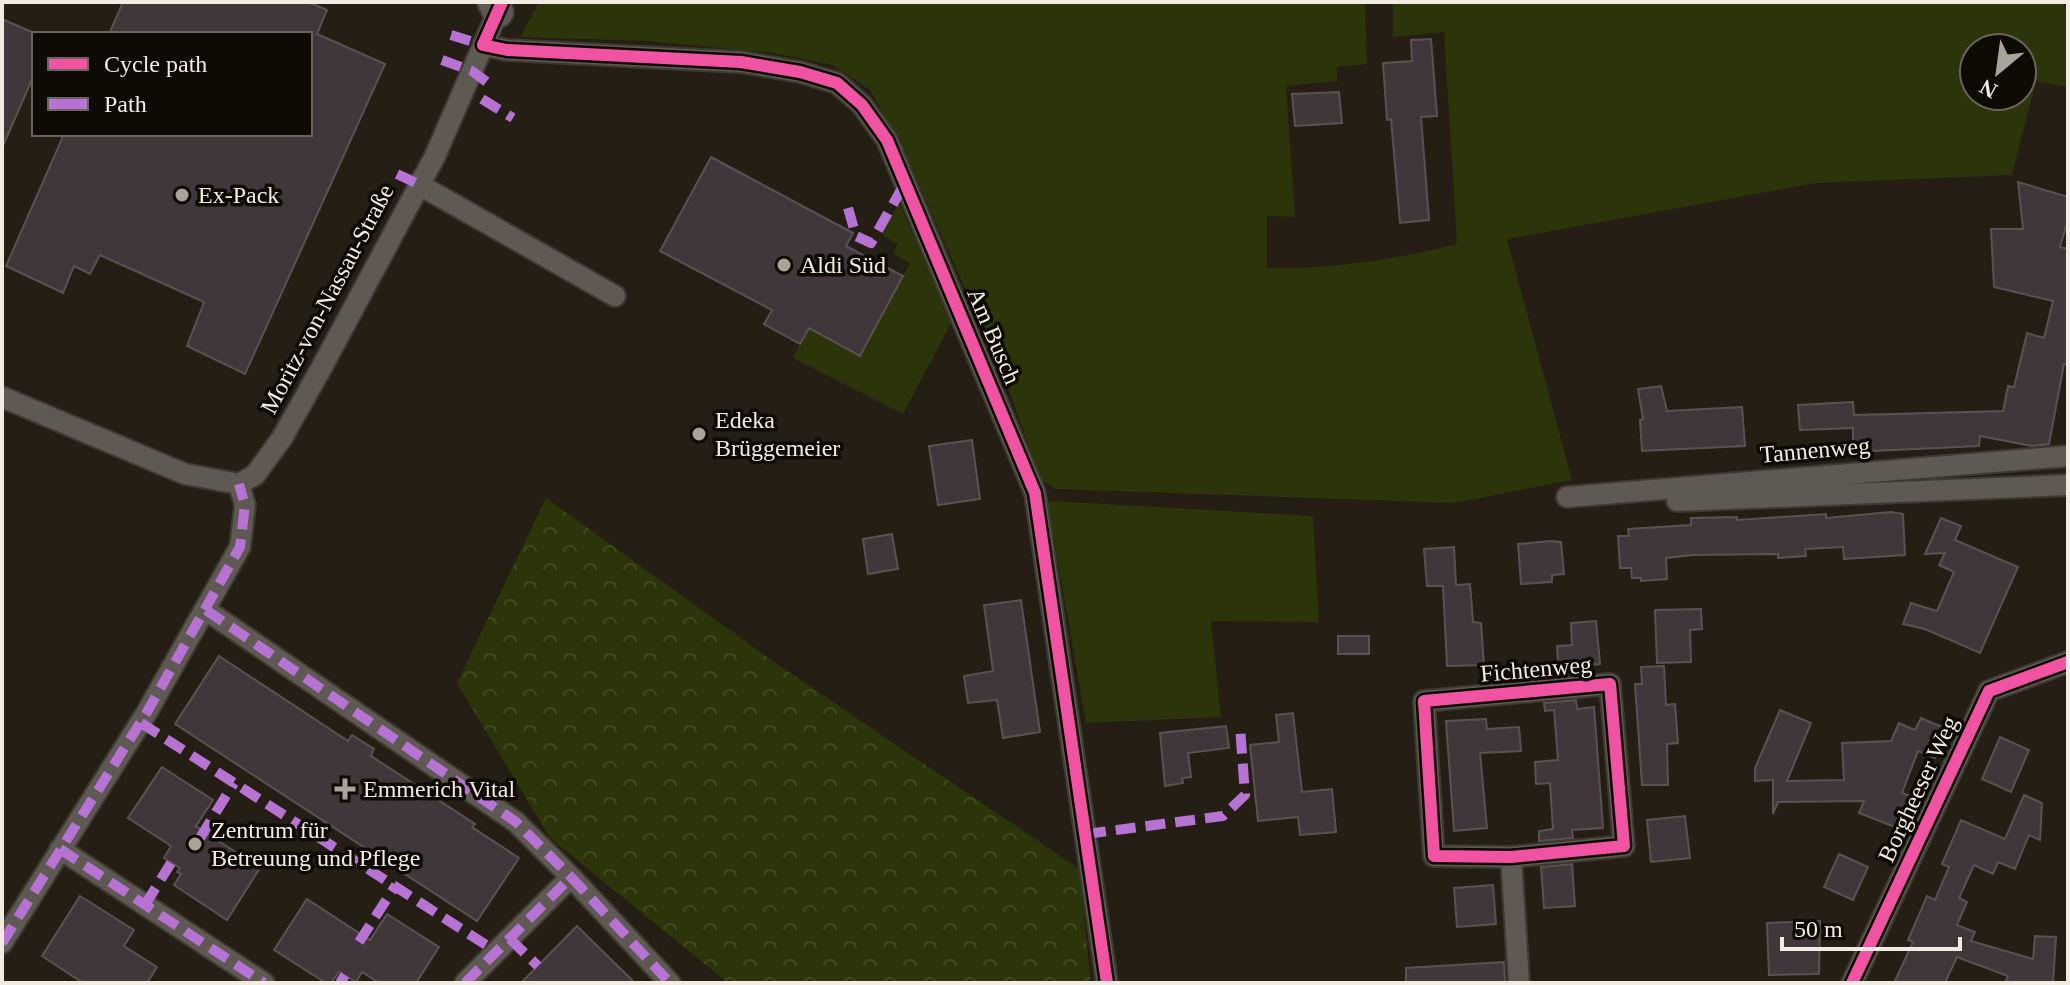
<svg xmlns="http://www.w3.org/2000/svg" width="2070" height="985" font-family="'Times New Roman',serif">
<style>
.grass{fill:#2c3509;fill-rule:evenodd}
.forest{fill:url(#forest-crowns)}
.building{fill:#41373a;stroke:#585352;stroke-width:2}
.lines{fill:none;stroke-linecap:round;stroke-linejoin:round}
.minor-casing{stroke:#3e3933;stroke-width:24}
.primary-casing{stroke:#3e3933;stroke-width:34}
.minor{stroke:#5e5952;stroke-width:20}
.primary{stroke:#5f5755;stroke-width:30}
.quiet{stroke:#b673d3;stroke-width:10;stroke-dasharray:20 10;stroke-linecap:butt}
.cycleway-casing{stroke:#0e0a04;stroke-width:17}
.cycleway{stroke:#f153a3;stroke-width:12}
.poi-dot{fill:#aaa39a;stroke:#0e0a04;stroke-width:3}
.labels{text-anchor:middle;stroke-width:7;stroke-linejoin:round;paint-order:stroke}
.poi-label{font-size:24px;fill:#f2ebe1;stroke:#0e0a04;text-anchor:start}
.street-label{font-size:24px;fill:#f2ebe1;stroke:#0e0a04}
</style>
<defs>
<pattern id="forest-crowns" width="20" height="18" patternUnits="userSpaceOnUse" patternTransform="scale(2)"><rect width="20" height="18" fill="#2c3509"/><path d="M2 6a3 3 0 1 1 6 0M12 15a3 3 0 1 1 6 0" fill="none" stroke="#414921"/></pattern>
</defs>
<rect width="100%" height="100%" fill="#241e15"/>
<g class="grass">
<path d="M 539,2 L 1365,2 L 1367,64 L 1337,67 L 1337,81 L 1286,86 L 1295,217 L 1267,216 L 1267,268 C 1325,270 1400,259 1457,244 L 1444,32 L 1393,37 L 1393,2 L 2062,2 L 2068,10 L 2068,87 L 2036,81 L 2012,175 L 1816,183 L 1507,239 L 1572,480 L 1454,503 L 1055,489 L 1041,480 L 1004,377 L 902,146 L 869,89 L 832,65 L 773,53 L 648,41 L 520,37 ZM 1974,48 L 2022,48 L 2022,96 L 1974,96 Z"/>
<polygon points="899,203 952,321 903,414 793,358 809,328 861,356 910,263 893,254 898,244 882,235"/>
<polygon points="1052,501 1313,516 1319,622 1211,621 1221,717 1086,723 1048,504"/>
</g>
<polygon class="forest" points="546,498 774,662 1079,869 1091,983 728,983 550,838 457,683"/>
<g class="building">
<polygon points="123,2 308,2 327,10 317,34 385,64 245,374 187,346 204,302 100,255 90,274 74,266 63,293 6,266 64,134 310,134 310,34 109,34"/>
<polygon points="2,19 34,33 34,75 2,148"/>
<polygon points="1431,39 1437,116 1421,117 1429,220 1400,223 1391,119 1387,120 1383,63 1412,61 1411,40"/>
<polygon points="1339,92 1342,123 1295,126 1292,94"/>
<polygon points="711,157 853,233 846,246 903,276 860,356 809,328 800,344 764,324 772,310 660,251"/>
<polygon points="2018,182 2068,197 2068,220 2060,247 2068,249 2068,365 2064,364 2049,444 2032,446 1980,436 1979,446 1853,452 1853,428 1800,430 1798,405 1853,402 1854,415 2003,411 2008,386 2014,387 2027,333 2044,338 2053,301 1994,287 1991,229 2023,229"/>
<polygon points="1661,386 1667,411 1742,407 1745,446 1642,451 1640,420 1643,419 1638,389"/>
<polygon points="972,440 980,499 938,505 929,446"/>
<polygon points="1891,512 1903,514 1905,555 1844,559 1843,547 1805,549 1806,556 1778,558 1778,554 1693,555 1666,558 1667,579 1641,581 1641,578 1632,578 1631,568 1620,568 1618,536 1629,536 1628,529 1691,525 1691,518 1737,517 1737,520 1826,514 1826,518"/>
<polygon points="1941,518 1961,526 1955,540 2018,567 1980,653 1925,629 1903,624 1911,603 1937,611 1954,572 1939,565 1945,553 1925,554"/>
<polygon points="892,534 898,569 868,574 863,539"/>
<polygon points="1551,541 1561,542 1564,574 1552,575 1552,582 1521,584 1518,544"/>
<polygon points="1454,547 1456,585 1470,584 1473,622 1481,623 1484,665 1447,666 1443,586 1427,586 1424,549"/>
<polygon points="1021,600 1040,732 1003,738 997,700 968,703 964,676 993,671 984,605"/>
<polygon points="1701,609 1702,629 1690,630 1691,662 1657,663 1655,610"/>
<polygon points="1596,621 1600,664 1574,666 1574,674 1543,677 1542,664 1558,663 1557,646 1572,645 1571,623"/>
<rect x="1338" y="636" width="31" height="18"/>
<polygon points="219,656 348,741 352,735 374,749 371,756 475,824 472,827 519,858 477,921 175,724"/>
<polygon points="1664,666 1666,705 1675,704 1678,743 1667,744 1668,785 1642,785 1635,684 1642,684 1641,667"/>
<polygon points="1576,700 1577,709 1594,707 1603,828 1572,830 1573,838 1539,841 1539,831 1553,829 1550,783 1536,784 1535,762 1558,760 1554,710 1545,711 1544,703"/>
<polygon points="1780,710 1811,723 1787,781 1844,780 1842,743 1891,741 1899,723 1915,730 1921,718 1947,729 1935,758 1918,751 1902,793 1913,797 1900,829 1859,813 1864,801 1778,802 1773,814 1773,780 1755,781 1755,768"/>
<polygon points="1293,713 1302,792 1332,789 1336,832 1300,835 1298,817 1258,821 1250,745 1279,742 1276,715"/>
<polygon points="1486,719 1487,729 1519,727 1521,751 1480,753 1487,828 1454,831 1446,721"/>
<polygon points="1226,726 1229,748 1188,753 1191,777 1182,778 1183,783 1165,786 1160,733"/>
<polygon points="2000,737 2029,750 2011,792 1982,779"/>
<polygon points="162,767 213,800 196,826 260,868 227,920 174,885 181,874 177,872 180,868 164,858 171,846 128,818"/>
<polygon points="2024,795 2042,803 2040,840 2029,835 2015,869 1998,862 1993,874 1974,865 1959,898 1967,902 1957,925 1975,932 1971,941 2033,959 2035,936 2056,937 2053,983 2005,983 2008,976 1957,957 1945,983 1894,983 1913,942 1908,940 1927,896 1935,900 1949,867 1942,864 1961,820 2005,839"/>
<polygon points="1685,816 1690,858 1651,862 1647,820"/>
<polygon points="1839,854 1868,867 1853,900 1824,887"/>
<polygon points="1572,864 1575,906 1544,908 1541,867"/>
<polygon points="1493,885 1496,924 1457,927 1454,888"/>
<polygon points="80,896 134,930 124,946 157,967 147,983 83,983 42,956"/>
<polygon points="307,899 370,940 387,914 439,947 416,983 379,983 362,972 356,982 339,972 331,983 326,983 274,950"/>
<polygon points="1820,921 1819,974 1769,975 1767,923"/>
<polygon points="577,926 635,983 521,983"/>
<polygon points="1504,962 1505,982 1406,983 1406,968"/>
</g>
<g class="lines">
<defs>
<g id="minor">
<polyline points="483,45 507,50 741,62 800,72 837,83 862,105 887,140 1035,493 1107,983"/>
<polyline points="418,184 615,296"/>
<polyline points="2,397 185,474 239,484"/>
<polyline points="239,484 255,475 282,438 323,365 435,156 502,2"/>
<polyline points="1567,497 2068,456"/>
<polyline points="1677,501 2068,485"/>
<polyline points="206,610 516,822 571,877"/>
<polygon points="1610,684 1624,846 1511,857 1434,856 1424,701"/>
<polyline points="60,849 264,983"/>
<polyline points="1511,857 1519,983"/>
<polyline points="2,943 147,712 240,547 245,505 239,484"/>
<polyline points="465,983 571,877 670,983"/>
<polyline points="1852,983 1989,691 2068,662"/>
</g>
<polyline id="primary" points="493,2 498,12"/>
</defs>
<use href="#minor" class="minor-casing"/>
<use href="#primary" class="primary-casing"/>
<use href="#minor" class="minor"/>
<use href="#primary" class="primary"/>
<g class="quiet">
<polyline points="451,35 483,45"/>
<polyline points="442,60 472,71 492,86"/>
<polyline points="482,99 513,118"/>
<polyline points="397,174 418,184"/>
<polyline points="848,208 856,236 871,243 905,183"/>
<polyline points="206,610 516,822 571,877"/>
<polyline points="141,723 497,952"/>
<polyline points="1086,834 1223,816 1245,795 1240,726"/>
<polyline points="200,838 234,783"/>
<polyline points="60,849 264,983"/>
<polyline points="145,905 171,863"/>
<polyline points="510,939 538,966"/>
<polyline points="359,942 396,885"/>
<polyline points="2,943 147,712 240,547 245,505 239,484"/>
<polyline points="340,983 345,975"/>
<polyline points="465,983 571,877 670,983"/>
</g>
<defs>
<g id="cycleway">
<polyline points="502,2 483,45 507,50 741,62 800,72 837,83 862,105 887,140 1035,493 1107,983"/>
<polygon points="1610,684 1624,846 1511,857 1434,856 1424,701"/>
<polyline points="1852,983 1989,691 2068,662"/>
</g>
</defs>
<use href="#cycleway" class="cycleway-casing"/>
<use href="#cycleway" class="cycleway"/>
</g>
<g class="poi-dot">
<circle cx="182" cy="195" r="8"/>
<circle cx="784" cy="265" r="8"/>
<circle cx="699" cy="434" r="8"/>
<path d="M341 777h8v8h8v8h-8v8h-8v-8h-8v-8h8z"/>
<circle cx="195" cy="844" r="8"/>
</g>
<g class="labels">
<g class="poi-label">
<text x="198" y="203">Ex-Pack</text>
<text x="800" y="273">Aldi Süd</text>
<text x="715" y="428">Edeka<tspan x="715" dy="28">Brüggemeier</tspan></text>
<text x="363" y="797">Emmerich Vital</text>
<text x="211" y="838">Zentrum für<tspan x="211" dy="28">Betreuung und Pflege</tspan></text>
</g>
<g class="street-label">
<text transform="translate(327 299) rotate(-62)" y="8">Moritz-von-Nassau-Straße</text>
<text transform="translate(994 336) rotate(67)" y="8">Am Busch</text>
<text transform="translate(1815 450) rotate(-5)" y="8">Tannenweg</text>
<text transform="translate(1536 669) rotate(-5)" y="8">Fichtenweg</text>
<text transform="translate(1918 789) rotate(-65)" y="8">Borgheeser Weg</text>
</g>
</g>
<rect width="2070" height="985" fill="none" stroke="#f2ebe1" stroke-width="8"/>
<rect x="32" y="32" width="280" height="104" fill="#0e0a04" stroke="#69645c" stroke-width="2"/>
<rect x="48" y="58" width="40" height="12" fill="#f153a3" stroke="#69645c" stroke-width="2"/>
<text x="104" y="72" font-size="24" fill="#f2ebe1">Cycle path</text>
<rect x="48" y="98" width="40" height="12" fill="#b673d3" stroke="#69645c" stroke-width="2"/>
<text x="104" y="112" font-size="24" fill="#f2ebe1">Path</text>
<g transform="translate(1998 72) rotate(209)"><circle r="38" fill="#0e0a04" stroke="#69645c" stroke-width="2"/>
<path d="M0-6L14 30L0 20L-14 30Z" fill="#aaa39a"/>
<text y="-12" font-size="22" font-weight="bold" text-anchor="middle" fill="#f2ebe1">N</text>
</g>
<path d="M1782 937v12h178v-12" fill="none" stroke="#f2ebe1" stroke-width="4"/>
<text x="1794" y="937" font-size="24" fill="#f2ebe1" stroke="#0e0a04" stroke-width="6" paint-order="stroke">50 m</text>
</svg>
